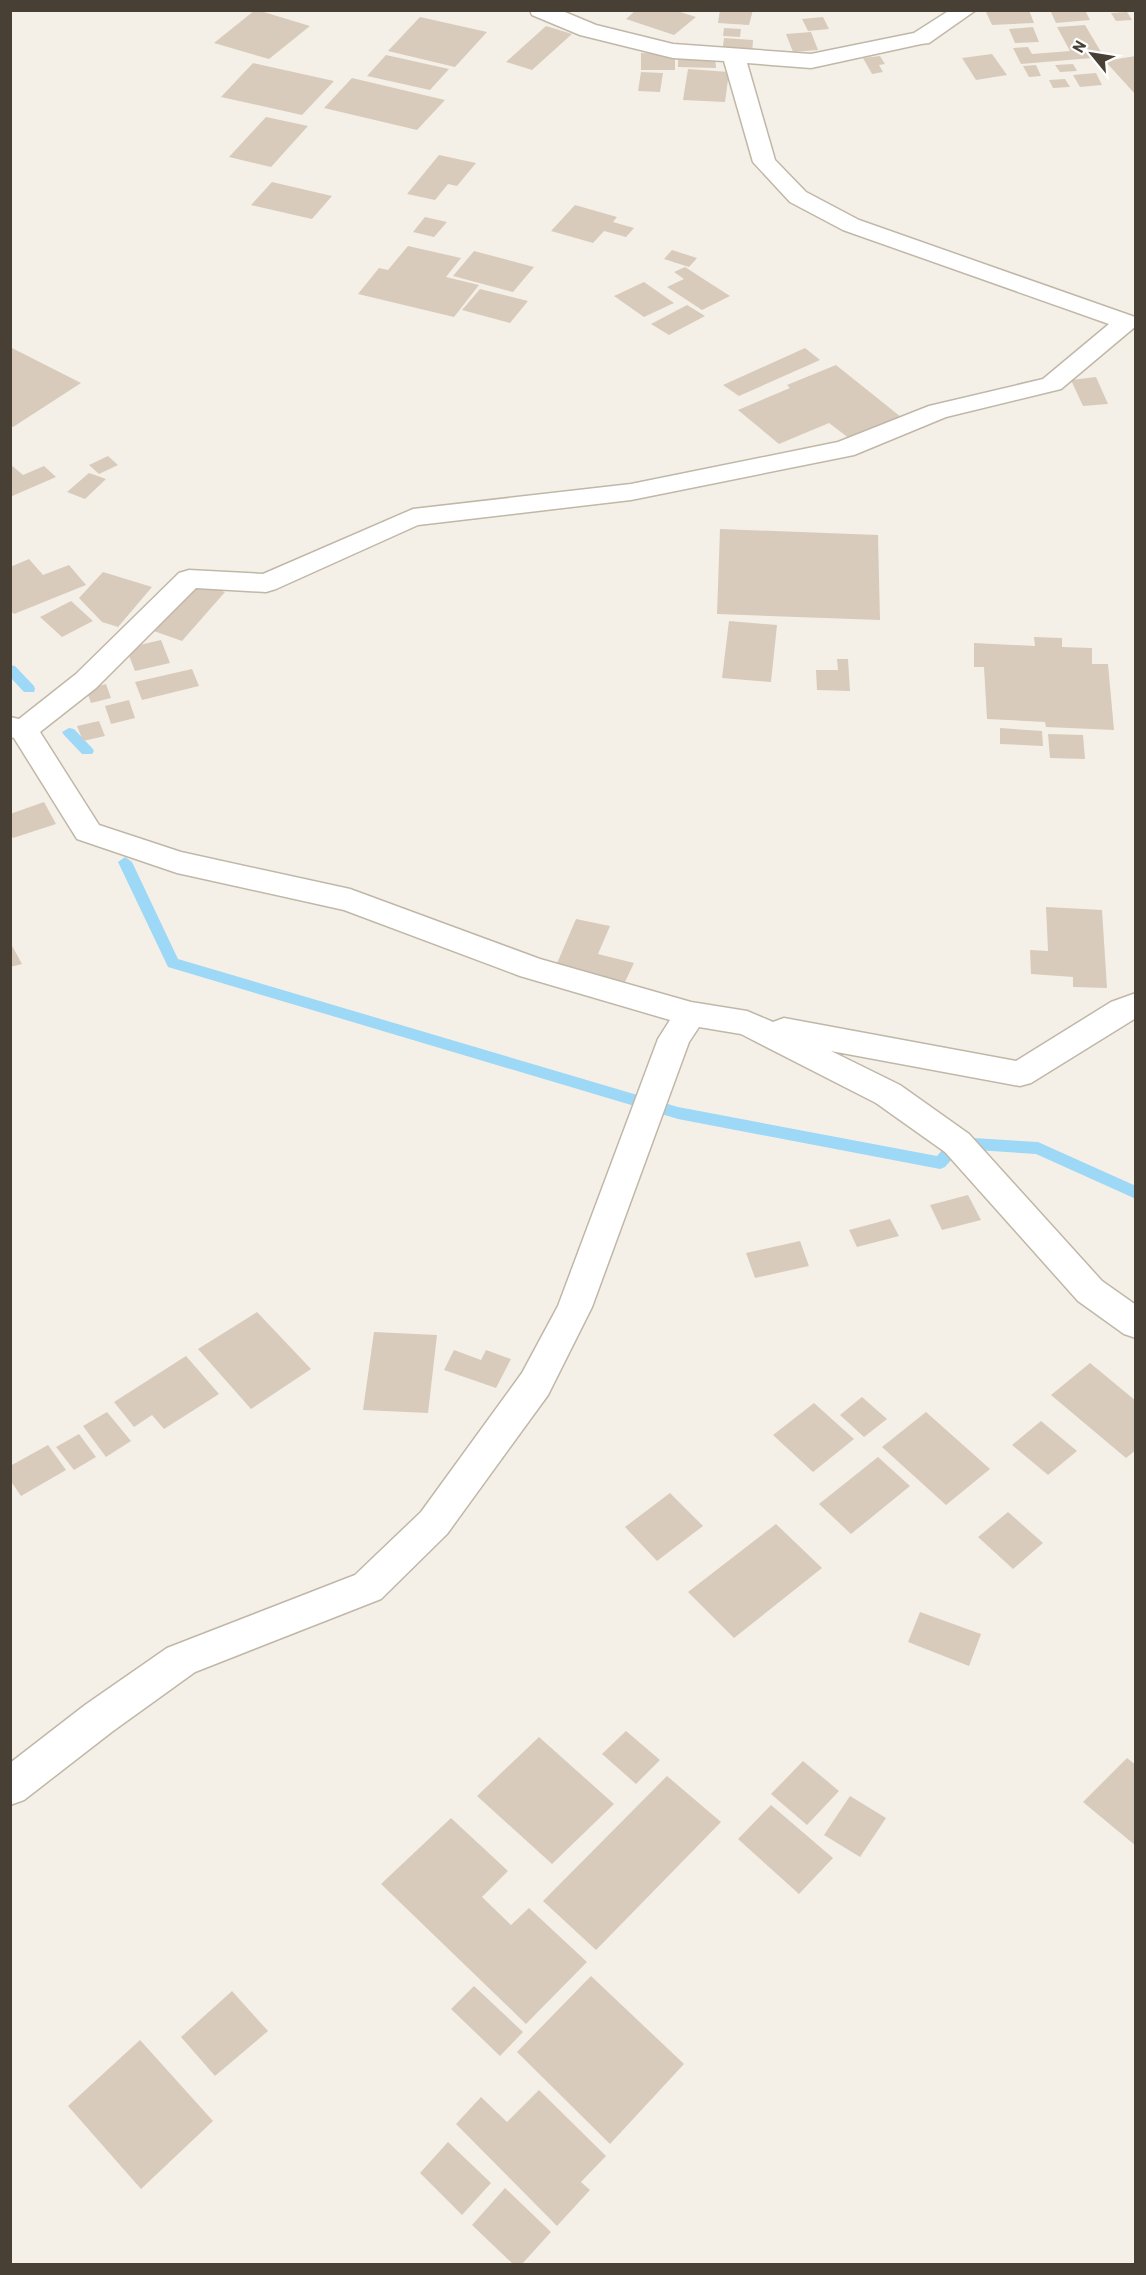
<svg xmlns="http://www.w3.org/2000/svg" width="1146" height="2275" font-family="Barlow,sans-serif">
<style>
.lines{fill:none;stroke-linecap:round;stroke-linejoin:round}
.stream{fill:#9ed8f7;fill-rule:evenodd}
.building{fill:#d8cbbb}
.minor-casing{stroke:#c1b7a8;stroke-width:3}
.minor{fill:#fff;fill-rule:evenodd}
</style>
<rect width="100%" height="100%" fill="#f5f0e7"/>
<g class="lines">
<g class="stream">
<polygon points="10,665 15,666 34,686 35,689 34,692 24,692 10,677"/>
<polygon points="69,728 74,729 92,748 94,751 92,754 82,754 64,735 62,732"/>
<polygon points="125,857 132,862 178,959 678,1107 937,1156 952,1139 957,1137 1038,1142 1136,1186 1136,1199 1036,1154 961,1149 945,1167 940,1169 678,1119 168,967 118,862"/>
</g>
</g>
<g class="building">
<polygon points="255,10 257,10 310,26 269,59 214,43"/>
<polygon points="636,10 674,10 696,17 674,35 626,19"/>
<polygon points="720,10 753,10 749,25 718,23"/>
<polygon points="1029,10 1034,23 992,25 986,12"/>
<polygon points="1050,10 1085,10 1090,20 1056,23"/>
<polygon points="1127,12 1132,20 1116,21 1111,13"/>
<polygon points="420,17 487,32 455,67 388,51"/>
<polygon points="823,17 829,29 808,31 802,19"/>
<polygon points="1085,25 1104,57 1021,64 1013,48 1028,47 1032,54 1070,51 1057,27"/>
<polygon points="546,26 572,34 532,70 506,62"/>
<polygon points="1033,27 1039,42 1015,43 1009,29"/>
<polygon points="724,28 741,29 740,37 723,36"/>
<polygon points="811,32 818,50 793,52 786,34"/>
<polygon points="724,38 753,40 752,54 722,53"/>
<polygon points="641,53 675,54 675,70 641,70"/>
<polygon points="992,54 1007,75 976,80 962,58"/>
<polygon points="386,55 449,69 430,90 367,76"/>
<polygon points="678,55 715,55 716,68 678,67"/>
<polygon points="880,56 885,64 879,65 883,72 872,74 863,58"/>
<polygon points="1136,56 1136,95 1105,61"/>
<polygon points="253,63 334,81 302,115 221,97"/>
<polygon points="1073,64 1077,71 1060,72 1055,65"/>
<polygon points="1036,65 1041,76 1029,77 1023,66"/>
<polygon points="688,69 729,72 725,102 683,100"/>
<polygon points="641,72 663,73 660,92 638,91"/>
<polygon points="1096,73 1102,85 1080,87 1073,75"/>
<polygon points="352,78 445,100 417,130 324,108"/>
<polygon points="1065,79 1070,87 1053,88 1049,80"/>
<polygon points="266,117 308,126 271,167 229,157"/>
<polygon points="439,155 476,163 457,186 448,184 435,200 407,194"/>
<polygon points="272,182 332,196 312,219 251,205"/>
<polygon points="575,205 617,217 613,222 634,228 626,237 604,231 593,243 551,231"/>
<polygon points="425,217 447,222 434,237 413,232"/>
<polygon points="408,246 461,258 446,277 479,285 454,317 358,294 379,268 388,270"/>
<polygon points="672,250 697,258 689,267 664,259"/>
<polygon points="474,251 534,267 513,292 453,276"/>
<polygon points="685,267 705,280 730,296 702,310 667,287 684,279 674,272"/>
<polygon points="644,282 674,303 644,317 614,296"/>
<polygon points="480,289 528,301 510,323 462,310"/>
<polygon points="687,305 705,316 669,335 651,324"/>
<polygon points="10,347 81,383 13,427 10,426"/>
<polygon points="805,348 820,360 739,396 723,385"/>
<polygon points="836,365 901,417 850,439 829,423 779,444 738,410 790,388 787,385"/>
<polygon points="1096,377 1108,404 1083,406 1071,380"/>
<polygon points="108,456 118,465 99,474 89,465"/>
<polygon points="10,464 23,475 44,466 56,477 10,497"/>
<polygon points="89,473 106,479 85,499 67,492"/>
<polygon points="720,529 878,535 880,620 717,614"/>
<polygon points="29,559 43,575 69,565 86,585 14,614 10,610 10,567"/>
<polygon points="103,572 152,587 118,627 102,622 79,598"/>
<polygon points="191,581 225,592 182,641 148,629"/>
<polygon points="71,601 93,621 62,637 40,617"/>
<polygon points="729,621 777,625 771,682 722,678"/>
<polygon points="1034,637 1062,638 1062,647 1092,648 1092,664 1108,664 1114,730 1046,727 1045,722 987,719 984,667 974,667 974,643 1035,646"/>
<polygon points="161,640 170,663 135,671 126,648"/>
<polygon points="837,659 848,659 850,691 817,690 816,670 838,670"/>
<polygon points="192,669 199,686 142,700 135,682"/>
<polygon points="106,684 111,698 91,703 86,689"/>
<polygon points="129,700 135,718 111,724 105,706"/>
<polygon points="99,721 105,736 83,741 77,726"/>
<polygon points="1000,728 1042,731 1043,746 1000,744"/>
<polygon points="1048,734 1083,735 1085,759 1050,758"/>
<polygon points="44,802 56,824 13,838 10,834 10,814"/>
<polygon points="1046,907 1102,910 1107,988 1073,987 1073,977 1031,974 1030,950 1048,951"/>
<polygon points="576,919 610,926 598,954 634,963 624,984 555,968"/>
<polygon points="10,942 22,964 10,967"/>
<polygon points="968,1195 981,1220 942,1230 930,1205"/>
<polygon points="890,1219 899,1236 857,1247 849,1230"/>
<polygon points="800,1241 809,1266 755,1278 746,1253"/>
<polygon points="257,1312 311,1369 251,1409 198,1349"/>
<polygon points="374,1332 437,1335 428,1413 363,1410"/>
<polygon points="454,1350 481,1360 486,1350 511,1359 496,1388 444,1370"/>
<polygon points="186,1356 219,1394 164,1429 152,1415 134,1427 114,1402"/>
<polygon points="1090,1363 1136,1401 1136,1450 1126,1458 1051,1395"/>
<polygon points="862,1397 887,1419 864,1437 840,1415"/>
<polygon points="814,1403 854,1439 813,1472 773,1435"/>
<polygon points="107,1412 131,1441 106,1457 83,1426"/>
<polygon points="926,1412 990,1469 946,1505 882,1447"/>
<polygon points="1041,1421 1077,1451 1048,1475 1012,1445"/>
<polygon points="79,1434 96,1457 74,1470 56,1447"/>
<polygon points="48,1445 66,1470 21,1496 10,1480 10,1466"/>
<polygon points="878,1457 910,1486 851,1534 819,1504"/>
<polygon points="670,1493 703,1526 657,1561 625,1527"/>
<polygon points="1008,1512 1043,1543 1013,1569 978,1537"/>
<polygon points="776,1524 822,1568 734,1638 688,1592"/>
<polygon points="920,1612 981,1634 969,1666 908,1642"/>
<polygon points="626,1731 660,1760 636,1784 602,1754"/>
<polygon points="539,1737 614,1804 552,1864 477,1796"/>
<polygon points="1127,1758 1136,1765 1136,1846 1083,1802"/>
<polygon points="803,1761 839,1791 807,1825 771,1794"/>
<polygon points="667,1776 721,1822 596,1950 543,1901"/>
<polygon points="850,1796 886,1818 860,1857 824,1835"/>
<polygon points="771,1805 833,1858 799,1894 738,1839"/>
<polygon points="451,1818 508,1871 482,1897 511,1925 529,1908 587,1962 526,2024 381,1884"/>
<polygon points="591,1976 684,2064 610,2144 517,2052"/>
<polygon points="474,1986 523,2032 500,2056 451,2009"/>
<polygon points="232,1991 268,2031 215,2076 181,2037"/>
<polygon points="140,2040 213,2121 141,2189 68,2106"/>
<polygon points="539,2090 606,2156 581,2182 590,2190 557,2226 456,2124 481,2097 507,2122"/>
<polygon points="448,2142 491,2183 462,2215 420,2173"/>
<polygon points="505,2188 551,2232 522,2264 513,2264 472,2225"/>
</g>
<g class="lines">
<defs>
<polygon id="minor" points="530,10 560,10 596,25 673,44 811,54 914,33 950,10 976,10 929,43 921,44 811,68 747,63 775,160 806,192 859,220 1135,317 1136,326 1061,389 946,417 854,455 631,500 418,525 276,589 266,592 196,588 96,688 40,732 99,825 181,852 350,889 540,959 691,1002 747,1011 773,1022 784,1018 1016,1061 1111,1002 1136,993 1136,1018 1031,1083 1020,1086 831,1051 900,1085 969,1134 1102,1281 1136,1305 1136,1338 1124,1334 1078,1301 945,1152 876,1103 741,1034 699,1027 689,1042 592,1307 548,1395 447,1534 381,1599 195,1672 113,1731 24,1800 10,1805 10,1763 85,1705 167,1648 355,1575 421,1512 522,1373 558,1306 658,1039 670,1020 520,976 344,910 177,873 77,839 14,738 10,737 10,717 19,719 76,674 179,573 189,570 263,574 413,509 631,484 838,442 929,406 1043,379 1109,324 843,230 790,202 753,162 724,61 673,58 580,35 532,15"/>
</defs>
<use href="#minor" class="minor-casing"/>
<use href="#minor" class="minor"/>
</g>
<rect width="1146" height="2275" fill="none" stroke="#494035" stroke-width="24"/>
<g transform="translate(1092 54) rotate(300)" stroke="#ffffff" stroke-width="4.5" paint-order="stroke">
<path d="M0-4.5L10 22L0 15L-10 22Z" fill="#494035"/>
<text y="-9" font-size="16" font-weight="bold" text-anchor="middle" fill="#494035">N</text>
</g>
</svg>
